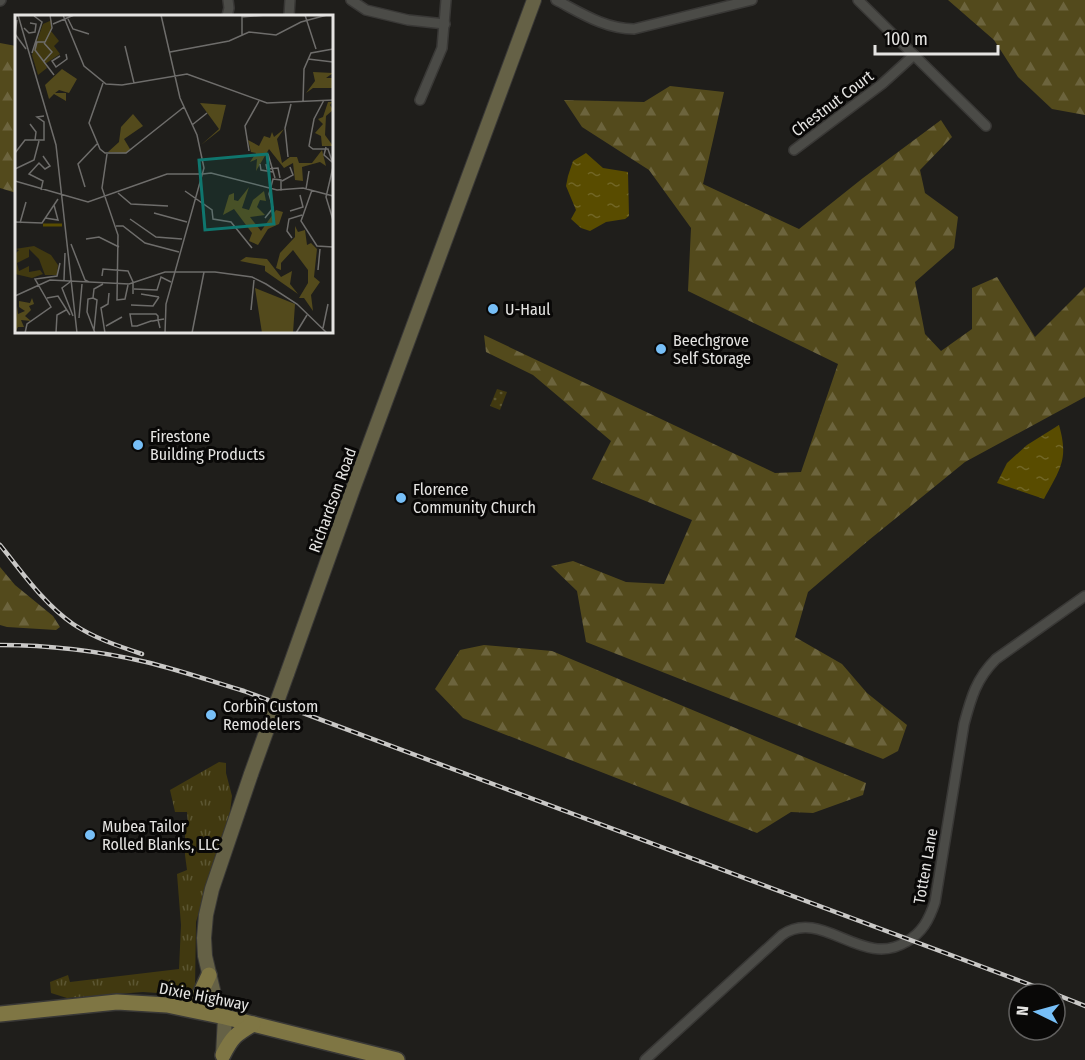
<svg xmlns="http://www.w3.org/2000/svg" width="1085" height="1060" font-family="'Fira Sans Condensed',sans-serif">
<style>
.grass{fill:url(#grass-tufts)}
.forest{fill:url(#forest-firs)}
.park{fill:url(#park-dots)}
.water{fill:url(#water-ripples)}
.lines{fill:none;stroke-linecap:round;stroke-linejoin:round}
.street-casing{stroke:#393836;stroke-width:12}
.secondary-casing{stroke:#393836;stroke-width:16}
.primary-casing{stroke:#393836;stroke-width:18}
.street{stroke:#4b4b47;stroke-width:9}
.secondary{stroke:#656146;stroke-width:14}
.primary{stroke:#7f7644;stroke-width:15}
.rail-casing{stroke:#c9c8c6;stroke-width:4.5}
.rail{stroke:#090807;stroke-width:2;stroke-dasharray:7;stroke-linecap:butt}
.secondary-bridge-casing{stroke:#393836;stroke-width:16;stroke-linecap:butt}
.secondary-bridge{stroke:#656146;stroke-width:14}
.poi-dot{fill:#77bff7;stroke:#090807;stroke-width:2}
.labels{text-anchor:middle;stroke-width:6;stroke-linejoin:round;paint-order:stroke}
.street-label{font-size:16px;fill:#e5e4e2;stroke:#090807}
.poi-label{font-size:16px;fill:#e5e4e2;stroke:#090807;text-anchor:start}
.inset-river{fill:none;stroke:#594c00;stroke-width:3}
.inset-road{fill:none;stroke:#6e6d6b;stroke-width:1.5}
.view{fill:#0f766e;fill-opacity:0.15;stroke:#0f766e;stroke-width:3}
.inset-edge{fill:none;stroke:#e5e4e2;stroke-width:3}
</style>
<defs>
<pattern id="grass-tufts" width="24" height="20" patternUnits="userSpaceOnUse" patternTransform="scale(1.5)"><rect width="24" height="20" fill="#413910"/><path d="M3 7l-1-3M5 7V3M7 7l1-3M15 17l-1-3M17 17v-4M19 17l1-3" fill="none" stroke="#5c5632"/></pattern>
<pattern id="forest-firs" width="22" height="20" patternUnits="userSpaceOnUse" patternTransform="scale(1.5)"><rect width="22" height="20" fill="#534a1c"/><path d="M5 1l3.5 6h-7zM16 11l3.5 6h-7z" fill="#6c643d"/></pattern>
<pattern id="park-dots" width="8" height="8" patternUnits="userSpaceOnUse" patternTransform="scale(1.5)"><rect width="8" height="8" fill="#413910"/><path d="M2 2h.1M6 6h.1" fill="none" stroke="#5c5632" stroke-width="1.8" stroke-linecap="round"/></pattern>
<pattern id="water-ripples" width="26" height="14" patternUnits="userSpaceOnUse" patternTransform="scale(1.5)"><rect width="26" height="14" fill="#594c00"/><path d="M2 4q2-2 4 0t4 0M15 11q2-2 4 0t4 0" fill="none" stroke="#716625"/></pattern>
</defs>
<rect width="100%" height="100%" fill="#1f1e1b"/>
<polygon class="grass" points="219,762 226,763 226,773 232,796 230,812 196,922 195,989 186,995 143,992 67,998 51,993 50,982 68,975 70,982 179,969 181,925 177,874 187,870 185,855 185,826 188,824 187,812 175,812 170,790"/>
<g class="forest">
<polygon points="948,0 1085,0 1085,115 1052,109 1018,77 994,40"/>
<polygon points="0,43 16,46 16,193 0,188"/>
<polygon points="670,86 724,92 703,184 799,229 863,178 941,120 952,137 920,170 925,193 958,217 954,248 915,282 925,334 941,351 972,329 972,288 997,277 1035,337 1085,287 1085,397 965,462 869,540 808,592 795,637 842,664 867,693 907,725 898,751 883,759 586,642 577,591 551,566 573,561 626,582 664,584 692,520 592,479 611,441 533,375 486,352 484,335 775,473 801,472 838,364 688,291 691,228 649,170 582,127 564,100 644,102"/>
<polygon points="0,567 15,585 53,616 60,627 56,630 7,627 0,625"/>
<polygon points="484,645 552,651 866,783 863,795 813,813 791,812 757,833 463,718 435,689 460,650"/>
</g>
<polygon class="park" points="497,389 507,392 500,410 490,406"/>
<g class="water">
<polygon points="586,153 603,168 628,172 629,216 625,219 606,222 590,231 581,228 571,219 576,210 566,186 568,176 573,161"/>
<path d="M 1059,425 C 1069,460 1060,469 1044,499 L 997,483 L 1007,463 L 1027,445 Z"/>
</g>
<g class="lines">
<defs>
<g id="street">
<polyline points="351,0 366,10 408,20 445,24"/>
<path d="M 556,0 C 581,13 605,29 634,29 L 752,0"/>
<polyline points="858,0 986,126"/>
<polyline points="0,1 1,0"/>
<polyline points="227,16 229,8 228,0"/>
<polyline points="289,16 290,0"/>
<polyline points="420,100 442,48 446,0"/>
<polyline points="794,150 882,84 914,55"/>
<path d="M 645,1060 L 782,935 C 822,907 862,969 906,942 C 922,933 929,920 935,902 L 964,724 C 971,698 976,679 996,659 L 1085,596"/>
</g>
<g id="secondary">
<polyline points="287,674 353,489 534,0"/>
<polyline points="223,1055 225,1017 214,994 205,956 204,938 206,915 212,889 251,774"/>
</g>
<g id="primary">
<polyline points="186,1008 197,1001 209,975"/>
<polyline points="0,1014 117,1002 167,1005 225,1017 397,1060"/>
<path d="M 223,1055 C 232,1037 236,1034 253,1024"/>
</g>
</defs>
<use href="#street" class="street-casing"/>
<use href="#secondary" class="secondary-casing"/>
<use href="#primary" class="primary-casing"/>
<use href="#street" class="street"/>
<use href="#secondary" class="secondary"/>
<use href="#primary" class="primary"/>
<defs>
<g id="rail">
<path d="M 0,545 C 22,572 44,604 73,624 C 94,638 118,646 142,654"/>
<path d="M 0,645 C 49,645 99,651 146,662 C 179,670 211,681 244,691 L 1055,994"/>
<polyline points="1055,994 1085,1006"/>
</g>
</defs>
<use href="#rail" class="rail-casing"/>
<use href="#rail" class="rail"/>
<defs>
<polyline id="secondary-bridge" points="251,774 287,674"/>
</defs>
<use href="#secondary-bridge" class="secondary-bridge-casing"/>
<use href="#secondary-bridge" class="secondary-bridge"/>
</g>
<g class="poi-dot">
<circle cx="493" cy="309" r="6"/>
<circle cx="661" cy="349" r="6"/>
<circle cx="138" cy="445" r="6"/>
<circle cx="401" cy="498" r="6"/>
<circle cx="211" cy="715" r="6"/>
<circle cx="90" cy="835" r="6"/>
</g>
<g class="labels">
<g class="street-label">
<text transform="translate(832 103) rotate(-37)" y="6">Chestnut Court</text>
<text transform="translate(332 500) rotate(-70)" y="6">Richardson Road</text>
<text transform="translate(925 866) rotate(-80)" y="6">Totten Lane</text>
<text transform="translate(204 996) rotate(11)" y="6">Dixie Highway</text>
</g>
<g class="poi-label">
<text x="505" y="315">U-Haul</text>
<text x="673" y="346">Beechgrove<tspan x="673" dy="18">Self Storage</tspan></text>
<text x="150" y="442">Firestone<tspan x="150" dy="18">Building Products</tspan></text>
<text x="413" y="495">Florence<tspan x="413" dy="18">Community Church</tspan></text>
<text x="223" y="712">Corbin Custom<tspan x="223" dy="18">Remodelers</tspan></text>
<text x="102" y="832">Mubea Tailor<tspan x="102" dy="18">Rolled Blanks, LLC</tspan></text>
</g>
</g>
<g transform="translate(15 15)">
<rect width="318" height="318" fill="#1f1e1b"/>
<path d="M 19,231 L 36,240 L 43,250 L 42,260 L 30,260 L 24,244 L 14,234 L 14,242 L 2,248 L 4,256 L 14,251 L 14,257 L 25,255 L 28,259 L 17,263 L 0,259 L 0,239 L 4,235 L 0,234 Z" fill="#413910"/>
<path d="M 47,54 L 62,64 L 54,78 L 44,75 L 40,78 L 51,78 L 51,86 L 39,79 L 34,84 L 30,70 ZM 298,57 L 318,58 L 311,63 L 318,63 L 318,73 L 298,73 L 291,78 L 300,66 ZM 313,87 L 317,87 L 315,90 L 318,95 L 311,101 L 310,120 L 318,131 L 307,131 L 306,121 L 300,118 L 308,109 L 303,104 L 308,102 ZM 185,88 L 211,90 L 205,115 L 186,130 L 204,114 ZM 118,99 L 128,111 L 109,124 L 115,134 L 111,138 L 93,137 L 104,127 L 106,112 ZM 269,114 L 262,124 L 267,148 L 275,142 L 282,142 L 284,148 L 297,148 L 307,135 L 311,151 L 305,147 L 287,152 L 288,166 L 280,165 L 278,148 L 269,153 L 254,134 L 241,156 L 242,144 L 235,147 L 241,138 L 236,137 L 233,125 L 244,131 L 249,121 L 255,123 L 257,117 L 259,122 ZM 234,172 L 227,193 L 234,195 L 238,185 L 249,176 L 251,186 L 245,185 L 242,192 L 250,200 L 235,202 L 246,216 L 261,195 L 268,197 L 264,209 L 253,214 L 243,230 L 234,226 L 237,218 L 219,194 L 208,200 L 214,180 L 219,178 L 219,185 L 223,186 ZM 280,211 L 283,217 L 290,215 L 292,230 L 296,228 L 302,234 L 299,262 L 305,267 L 296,280 L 298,296 L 289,283 L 284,283 L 293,268 L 293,255 L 278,235 L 266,248 L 266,255 L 261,253 L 265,238 L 280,222 ZM 231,242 L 252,244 L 266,262 L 277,256 L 275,269 L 283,279 L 250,256 L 250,251 L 225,246 ZM 240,273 L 280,289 L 278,318 L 247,318 ZM 17,283 L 19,289 L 14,291 L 16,295 L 10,301 L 16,306 L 6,305 L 9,312 L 3,312 L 0,318 L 2,291 L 3,299 L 10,296 L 4,292 L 4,286 L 15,288 Z" fill="#534a1c"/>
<path d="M 37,5 L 36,16 L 44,26 L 39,31 L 45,39 L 30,49 L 32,53 L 23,60 L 17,40 L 28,9 Z" fill="#413910"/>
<path class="inset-river" d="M 28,210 L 47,210"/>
<path class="inset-road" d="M 3,0 L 41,130 L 62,318M 35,0 L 37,13 L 30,27 L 22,27 L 20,35 L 39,60M 48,0 L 69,51 L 91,69 L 107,70 L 172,59 L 252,88 L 318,85M 146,0 L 165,83 L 182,120 L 189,153 L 151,289 L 150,318M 290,0 L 301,34M 227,2 L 251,0M 53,4 L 58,14 L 74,19M 2,5 L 0,19 L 11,34M 38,9 L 59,0M 9,13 L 14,18 L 20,17 L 21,9 L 15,8M 227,20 L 227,0M 110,31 L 119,68M 155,37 L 214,26 L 234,17 L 261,20 L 286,7 L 312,0M 17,38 L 27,7 L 19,1M 45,41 L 37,46 L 41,52 L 52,44 L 51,39M 293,44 L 318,47M 29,46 L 37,37 L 29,28M 88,68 L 74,108 L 85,134 L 90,138 L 111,138 L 169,92M 309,85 L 299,104 L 294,131 L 298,134 L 313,134 L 318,149M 288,87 L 289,54 L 296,38 L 318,34M 15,109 L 21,117 L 20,125M 177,110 L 192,98M 311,132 L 309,140 L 317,147M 234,136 L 230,111 L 244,86M 0,138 L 10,125 L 29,125 L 29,107 L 22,102 L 29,101M 92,139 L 87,173 L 103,220 L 102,285 L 110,284 L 113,270M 253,139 L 260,163M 273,142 L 270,113 L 276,89M 245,149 L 246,155 L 258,157M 251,149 L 252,154 L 263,153 L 265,163M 318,152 L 311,182 L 318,205M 0,154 L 19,145 L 24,126M 188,159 L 196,158 L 262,175 L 288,173 L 318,181M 0,166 L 73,187 L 152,159 L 188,159M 267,166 L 278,160 L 275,152M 70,172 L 63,149 L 82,129M 291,174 L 294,156M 26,175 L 28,166 L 14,159 L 24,148 L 30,154 L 35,151 L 28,141M 297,175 L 286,206 L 302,231 L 318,232M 170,176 L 197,195 L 198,204 L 216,207 L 237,233M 103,178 L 116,189 L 153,191M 275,196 L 288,192 L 285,180M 139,198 L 172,207M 30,203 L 43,205 L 39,190M 250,203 L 258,193 L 254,179 L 258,164 L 266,165 L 266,176M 115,204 L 141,222 L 167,224M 0,207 L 27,208 L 43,184M 5,208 L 11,187M 101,211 L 108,211 L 130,228 L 164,237M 277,223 L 272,216 L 274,204 L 287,200M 71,224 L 84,222 L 104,232M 56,229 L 70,265 L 74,267M 303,255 L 305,234M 87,261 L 88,254 L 113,256 L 118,267 L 118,279M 49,265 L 50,238M 55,267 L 47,273 L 58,301M 119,274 L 142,275 L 146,262 L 156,267M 126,279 L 144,282M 0,281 L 35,265 L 114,269 L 150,257 L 200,257 L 237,262 L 251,269 L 282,289 L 312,318M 32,283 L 43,281 L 55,300M 78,283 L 73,284 L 72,297 L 80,318M 78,283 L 82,285 L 79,315M 78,283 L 79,274 L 88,269M 116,290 L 138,291 L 144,282M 236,295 L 239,265M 64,303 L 67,269M 91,311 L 107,302M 145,313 L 143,305 L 143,301 L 141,299 L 115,299 L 117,311 L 122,311 L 136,306 L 138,306 L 143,305 L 149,304M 308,313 L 313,289M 10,318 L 12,309 L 36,292 L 20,264 L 42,261 L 45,248M 41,318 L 42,300 L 51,295M 90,318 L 86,293 L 93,289 L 94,278M 177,318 L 189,257M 281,318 L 292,300"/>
<path class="view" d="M 252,139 L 259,209 L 190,215 L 184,145 Z"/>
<rect width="318" height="318" class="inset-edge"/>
</g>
<g transform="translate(1037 1012) rotate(275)"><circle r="28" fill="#090807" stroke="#61605f" stroke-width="1.5"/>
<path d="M0-4.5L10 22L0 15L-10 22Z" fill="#77bff7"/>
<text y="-9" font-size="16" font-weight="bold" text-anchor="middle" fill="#e5e4e2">N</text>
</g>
<path d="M875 45v9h123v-9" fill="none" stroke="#e5e4e2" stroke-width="3"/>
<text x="884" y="45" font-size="18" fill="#e5e4e2" stroke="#090807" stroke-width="4.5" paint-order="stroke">100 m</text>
</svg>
